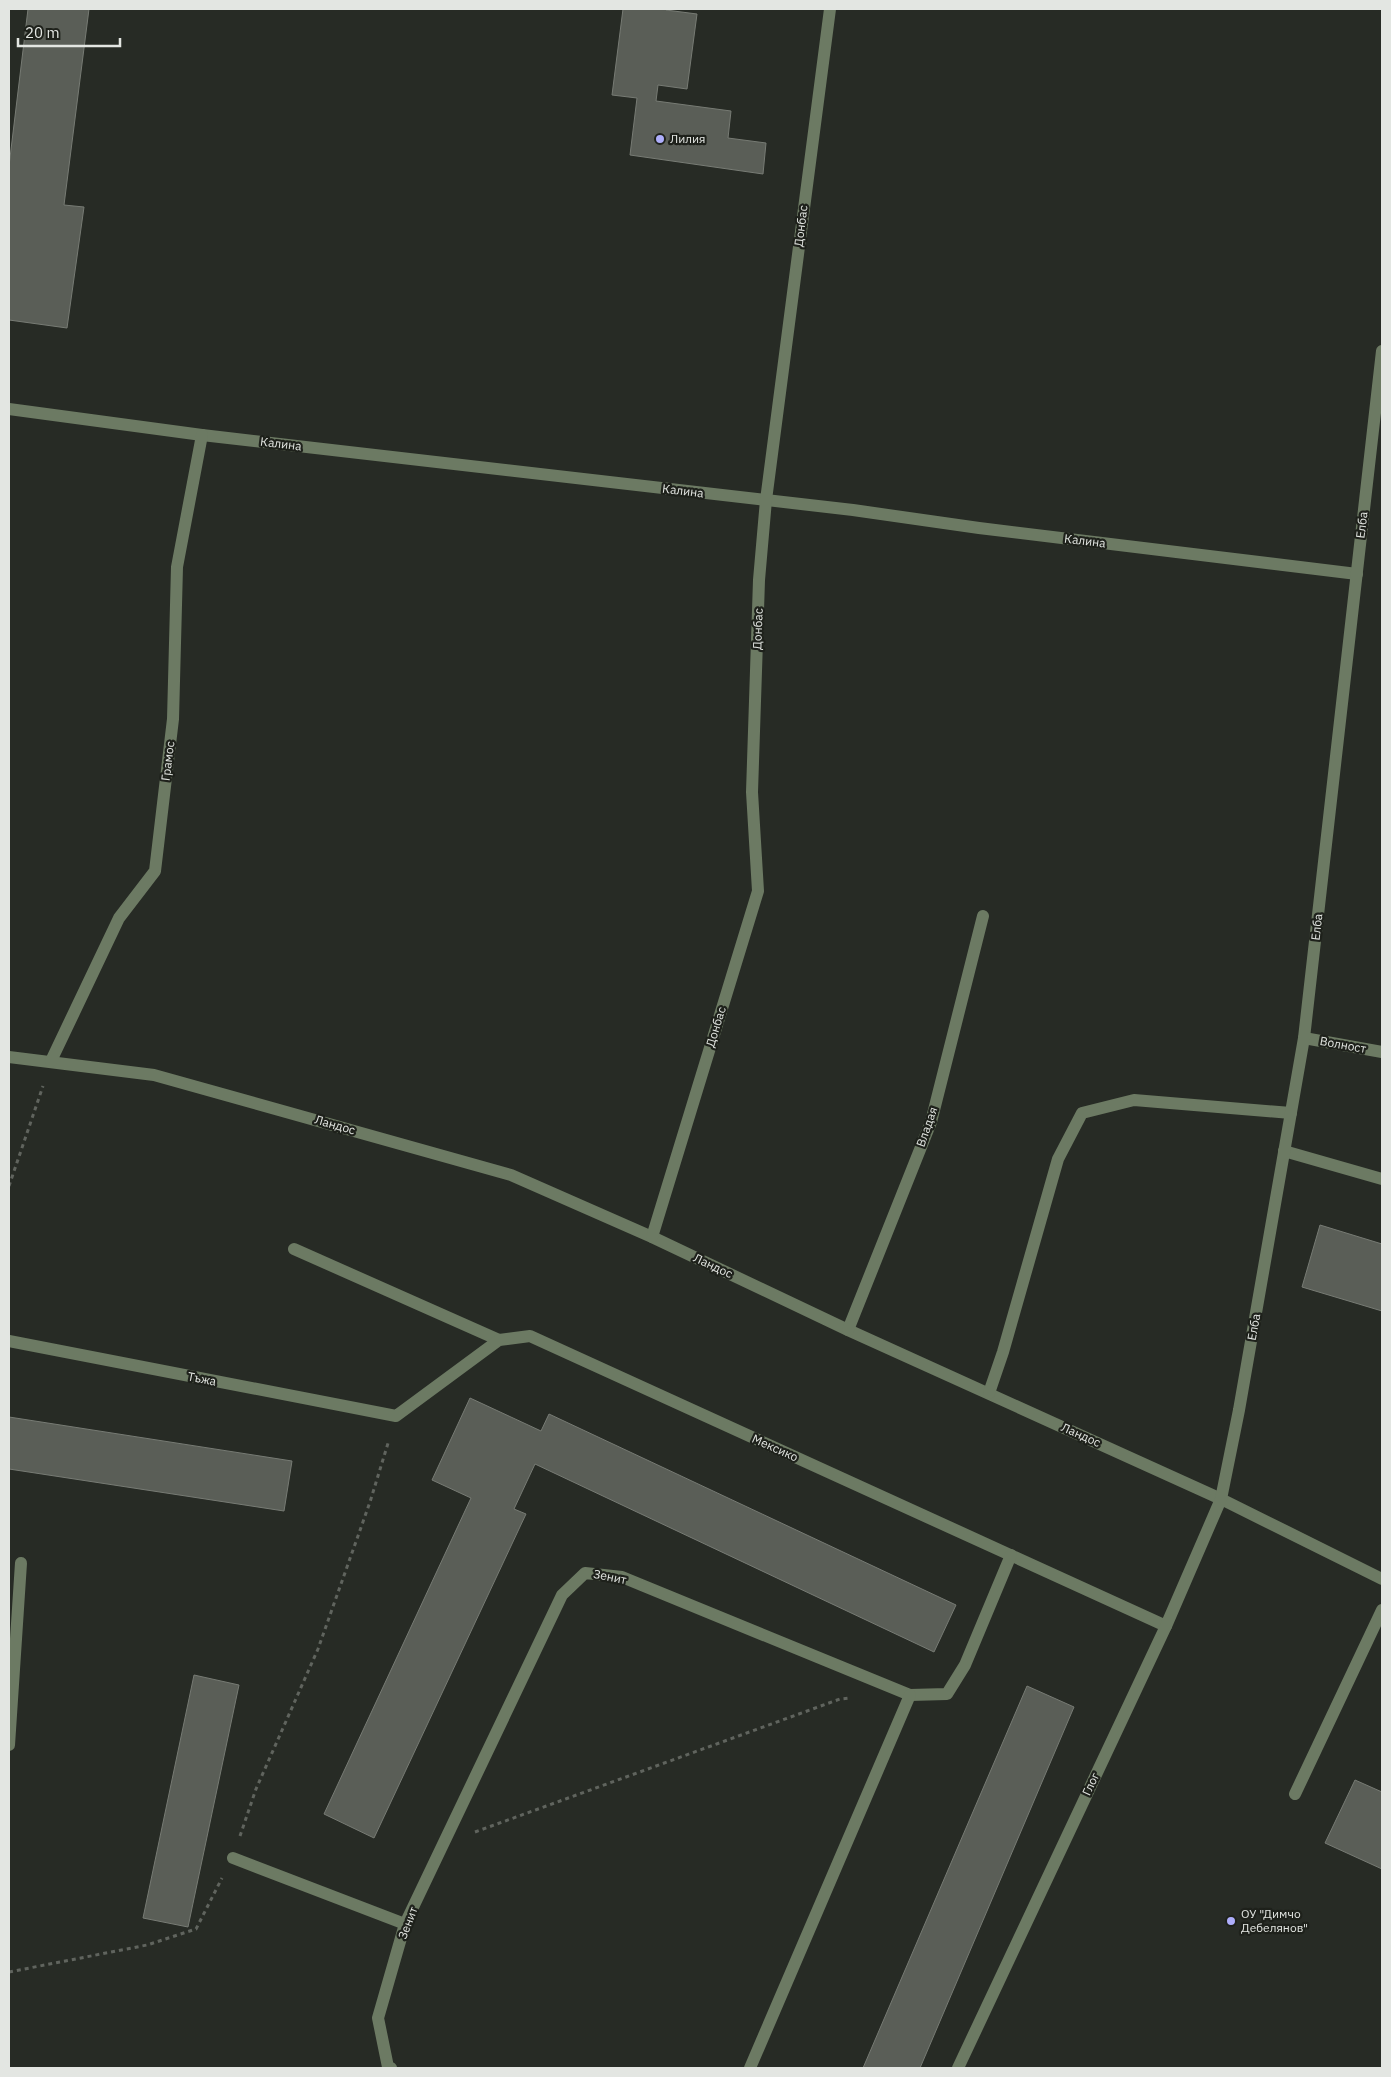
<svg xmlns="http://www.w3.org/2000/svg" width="1391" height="2077" font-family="'IBM Plex Sans',sans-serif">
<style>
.building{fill:#5a5e57;stroke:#777b74}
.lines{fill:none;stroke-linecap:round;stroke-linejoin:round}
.path{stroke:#60645e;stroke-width:3;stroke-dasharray:4 4;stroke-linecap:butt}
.minor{stroke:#6c7a63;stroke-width:12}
.poi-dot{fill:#aeaefb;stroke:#1e211b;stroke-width:2}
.labels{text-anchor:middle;stroke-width:4.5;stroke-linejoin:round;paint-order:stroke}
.poi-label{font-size:12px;fill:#e3e6e2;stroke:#1e211b;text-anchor:start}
.street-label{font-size:12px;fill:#e3e6e2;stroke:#1e211b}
</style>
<rect width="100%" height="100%" fill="#272b25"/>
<g class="building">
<polygon points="28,9 89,9 64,205 84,207 67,328 9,320 9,166"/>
<polygon points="623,9 666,9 666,10 697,14 687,89 658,85 656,101 731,111 728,138 766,143 763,174 630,155 637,98 612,95"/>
<polygon points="1320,1225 1382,1244 1382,1311 1302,1287"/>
<polygon points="470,1398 541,1431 549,1414 956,1605 934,1652 535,1464 514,1509 526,1514 374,1838 324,1814 471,1498 432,1480"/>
<polygon points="9,1417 292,1461 284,1511 9,1469"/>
<polygon points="194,1675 239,1685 188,1927 143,1918"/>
<polygon points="1027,1686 1074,1707 920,2068 863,2068"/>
<polygon points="1355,1780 1382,1792 1382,1869 1325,1843"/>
</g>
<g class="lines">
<g class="path">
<polyline points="9,1186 43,1086"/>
<polyline points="475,1832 840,1699 851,1698"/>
<polyline points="240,1836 256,1789 318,1649 370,1502 389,1440"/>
<polyline points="9,1972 147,1945 196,1929 222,1878"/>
</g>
<g class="minor">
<polyline points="9,409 202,435 853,510 979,528 1357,574"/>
<polyline points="1304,1038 1382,1052"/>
<polyline points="9,1057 154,1075 511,1175 652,1237 848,1330 1221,1499 1382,1579"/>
<polyline points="51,1061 119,918 155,871 173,719 177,567 202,435"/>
<polyline points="1284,1151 1382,1179"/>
<polyline points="652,1237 758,891 752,792 759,580 766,500 830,9"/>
<polyline points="294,1249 499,1340"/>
<polyline points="848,1330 931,1122 983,916"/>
<polyline points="9,1341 396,1416 499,1340 530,1336 1166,1626"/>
<polyline points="989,1393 1003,1352 1058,1159 1082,1113 1134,1100 1291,1113"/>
<polyline points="9,1745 21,1563"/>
<polyline points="1295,1794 1382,1610"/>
<polyline points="233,1858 405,1924"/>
<polyline points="391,2068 388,2067 378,2018 405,1924 562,1595 585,1573 622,1577 910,1695 947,1694 965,1665 1011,1555"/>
<polyline points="750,2068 910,1695"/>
<polyline points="958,2068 1166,1626 1221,1499 1239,1410 1304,1038 1382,351"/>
</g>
</g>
<g class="poi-dot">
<circle cx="660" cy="139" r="5"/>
<circle cx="1231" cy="1921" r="5"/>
</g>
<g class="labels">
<g class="poi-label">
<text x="670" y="143">Лилия</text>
<text x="1241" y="1918">ОУ "Димчо<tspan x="1241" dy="14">Дебелянов"</tspan></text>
</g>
<g class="street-label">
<text transform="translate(801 226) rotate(-83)" y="4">Донбас</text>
<text transform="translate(281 444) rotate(7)" y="4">Калина</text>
<text transform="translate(683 491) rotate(7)" y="4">Калина</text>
<text transform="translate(1362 525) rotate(-83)" y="4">Елба</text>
<text transform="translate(1085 541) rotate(7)" y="4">Калина</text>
<text transform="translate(758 629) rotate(-88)" y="4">Донбас</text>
<text transform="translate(168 761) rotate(-83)" y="4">Грамос</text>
<text transform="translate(1317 927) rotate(-84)" y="4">Елба</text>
<text transform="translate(716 1027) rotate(-73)" y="4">Донбас</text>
<text transform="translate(1343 1045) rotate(10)" y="4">Волност</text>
<text transform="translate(335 1125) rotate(16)" y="4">Ландос</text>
<text transform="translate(927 1127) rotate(-71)" y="4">Владая</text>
<text transform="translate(713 1266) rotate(25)" y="4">Ландос</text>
<text transform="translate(1254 1327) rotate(-80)" y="4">Елба</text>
<text transform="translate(202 1379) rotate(11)" y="4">Тъжа</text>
<text transform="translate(1081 1435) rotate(24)" y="4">Ландос</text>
<text transform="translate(775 1448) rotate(24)" y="4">Мексико</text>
<text transform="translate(610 1577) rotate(11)" y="4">Зенит</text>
<text transform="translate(1091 1784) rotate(-65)" y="4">Глог</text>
<text transform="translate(408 1923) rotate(-69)" y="4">Зенит</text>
</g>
</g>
<rect width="1391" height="2077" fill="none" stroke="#e3e6e2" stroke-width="20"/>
<path d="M18 38v8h102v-8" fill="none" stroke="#e3e6e2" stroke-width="2.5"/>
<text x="25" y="38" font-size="15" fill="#e3e6e2" stroke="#1e211b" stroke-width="4" paint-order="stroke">20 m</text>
</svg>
